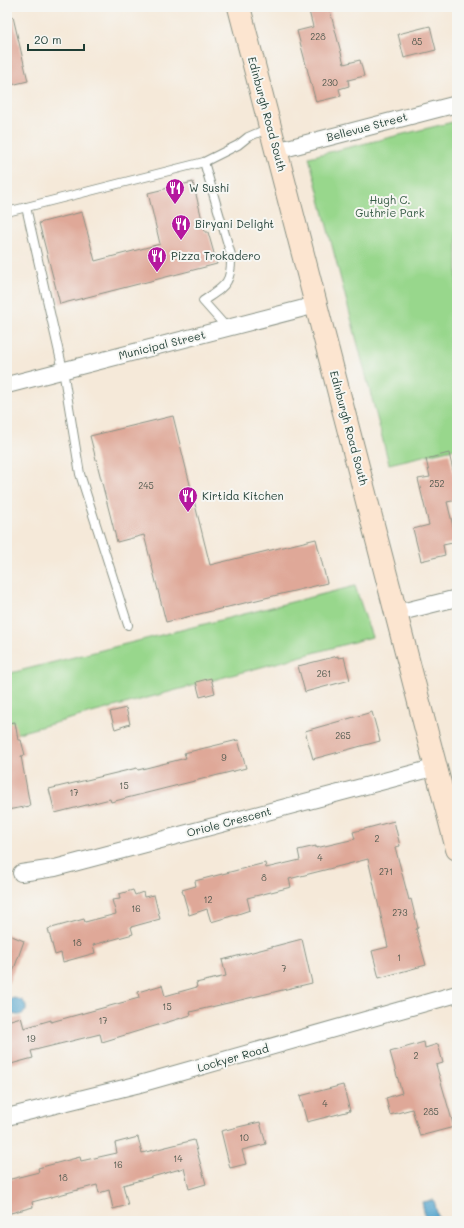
<svg xmlns="http://www.w3.org/2000/svg" width="464" height="1228" font-family="Mali,sans-serif">
<style>
.green{fill:#98d78c;stroke:#5c8a60}
.water{fill:#51a3cc;stroke:#387080}
.building{fill:#dfa898}
.lines{fill:none;stroke-linecap:round;stroke-linejoin:round}
.service-casing{stroke:#8a9386;stroke-width:10}
.minor-casing{stroke:#8a9386;stroke-width:18}
.secondary-casing{stroke:#8a9386;stroke-width:24}
.service{stroke:#fff;stroke-width:8}
.minor{stroke:#fff;stroke-width:16}
.secondary{stroke:#fce5d0;stroke-width:22}
.labels{text-anchor:middle;stroke-width:4;stroke-linejoin:round;paint-order:stroke}
.number-label{font-size:9px;fill:#4f584d}
.street-label{font-size:11px;fill:#1f3d34;stroke:#f6f6f2}
.poi-label{font-size:11px;fill:#1f3d34;stroke:#f6f6f2;text-anchor:start}
.park-label{font-size:11px;fill:#375c46;stroke:#f6f6f2}
</style>
<rect width="100%" height="100%" fill="#f6f6f2"/>
<filter id="ink" filterUnits="userSpaceOnUse"><feTurbulence type="fractalNoise" baseFrequency=".025" numOctaves="2"/><feDisplacementMap in="SourceGraphic" scale="8" xChannelSelector="R" yChannelSelector="G"/><feConvolveMatrix kernelMatrix="1 2 1 2 8 2 1 2 1" color-interpolation-filters="sRGB"/></filter>
<filter id="wash" filterUnits="userSpaceOnUse"><feTurbulence type="fractalNoise" baseFrequency=".012" numOctaves="4" result="noise"/><feDisplacementMap in="SourceGraphic" scale="16" xChannelSelector="R" yChannelSelector="G"/><feGaussianBlur stdDeviation="0.9" result="paint"/><feColorMatrix in="noise" values="0 0 0 0 0 0 0 0 0 0 0 0 0 0 0 0 0 1.4 0 .05"/><feComposite in="paint" operator="in"/></filter>
<g filter="url(#wash)">
<rect width="100%" height="100%" fill="#f5e9d9"/>
<g class="green">
<polygon points="457,121 457,448 389,464 309,157"/>
<polygon points="355,586 372,637 7,736 7,674"/>
</g>
<g class="water">
<path d="M 13,998 C 22,999 27,1002 26,1011 C 17,1019 17,1013 7,1014 L 7,1000 Z"/>
<polygon points="434,1200 439,1221 426,1221 422,1202"/>
</g>
<g id="blocks">
<g class="building">
<polygon points="308,7 329,7 344,64 360,60 364,76 348,80 349,86 339,89 341,96 316,102 297,31 313,27"/>
<polygon points="13,17 28,81 7,86 7,18"/>
<polygon points="430,26 436,50 404,58 398,34"/>
<polygon points="193,182 205,232 208,232 217,264 60,304 39,223 82,212 95,261 160,244 148,193"/>
<polygon points="173,416 210,565 316,539 327,583 166,622 144,535 117,542 90,436"/>
<polygon points="449,453 457,488 457,500 447,502 457,542 443,545 445,555 421,561 413,529 429,525 418,479 430,477 426,459"/>
<polygon points="338,656 338,658 344,657 350,680 305,692 298,666"/>
<polygon points="211,678 215,693 200,697 196,682"/>
<polygon points="126,708 130,724 115,729 110,712"/>
<polygon points="372,712 380,741 313,759 305,731"/>
<polygon points="15,722 18,740 21,740 25,755 21,756 30,806 7,810 7,723"/>
<polygon points="238,740 246,768 111,802 110,799 55,813 49,789 137,768 138,770 186,758 184,753"/>
<polygon points="394,821 400,846 395,847 409,900 411,899 418,928 416,929 426,965 379,978 372,951 388,947 368,859 289,879 291,887 247,898 250,910 235,915 211,922 207,909 189,915 182,890 196,886 195,881 265,863 266,868 300,860 298,850 316,846 316,848 355,839 353,832"/>
<polygon points="133,890 135,895 143,892 144,897 154,895 160,919 131,927 133,934 93,945 95,953 63,962 61,953 55,955 48,929 84,919 85,922 116,914 112,900 120,899 119,894"/>
<polygon points="7,934 24,941 9,983 7,982"/>
<polygon points="302,939 312,983 190,1012 191,1015 102,1042 100,1034 31,1051 33,1058 11,1064 7,1050 7,1021 21,1017 24,1028 51,1020 51,1022 139,998 138,992 162,985 165,996 197,987 196,983 226,976 222,960"/>
<polygon points="424,1042 425,1048 438,1044 443,1063 436,1065 454,1127 420,1136 412,1109 390,1115 386,1098 402,1093 390,1052"/>
<polygon points="343,1085 350,1111 307,1122 300,1096"/>
<polygon points="260,1122 266,1144 242,1150 246,1164 230,1168 221,1131"/>
<polygon points="138,1137 142,1153 194,1140 206,1184 189,1189 184,1168 123,1185 128,1205 113,1209 109,1190 99,1193 97,1185 32,1202 33,1207 7,1214 7,1180 39,1172 38,1168 80,1157 81,1161 117,1153 115,1143"/>
</g>
</g>
</g>
<g filter="url(#ink)">
<use href="#blocks" fill-opacity="0" stroke="#8a9386" stroke-width="1"/>
<g class="lines">
<defs>
<g id="service">
<path d="M 204,162 L 231,255 C 232,284 225,286 203,301 L 227,328"/>
<polyline points="26,207 63,370 80,474 128,625"/>
<polyline points="7,212 204,162 238,145 248,137 269,128"/>
</g>
<g id="minor">
<polyline points="276,151 457,104"/>
<polyline points="7,385 316,305"/>
<polyline points="397,613 457,598"/>
<polyline points="21,873 55,868 437,767"/>
<polyline points="7,1117 136,1085 457,994"/>
</g>
<polyline id="secondary" points="239,7 457,849"/>
</defs>
<use href="#service" class="service-casing"/>
<use href="#minor" class="minor-casing"/>
<use href="#secondary" class="secondary-casing"/>
<use href="#service" class="service"/>
<use href="#minor" class="minor"/>
<use href="#secondary" class="secondary"/>
</g>
</g>
<defs>
<symbol id="restaurant-pin" viewBox="-11 -11 22 30"><path d="M0 17L-7.5 6A9.5 9.5 0 1 1 7.5 6Z" fill="#b5179e" stroke="#f6f6f2"/><path d="M-5-6h1v4h1v-4h1v4h1v-4h1v5L-1.5 .5V6h-2V.5L-5-1ZM5-6V6H3V1.5H1.5Q1.5-4 5-6Z" fill="#fff"/></symbol>
</defs>
<g fill-rule="evenodd">
<use href="#restaurant-pin" x="164" y="177" width="22" height="30"/>
<use href="#restaurant-pin" x="170" y="213" width="22" height="30"/>
<use href="#restaurant-pin" x="146" y="245" width="22" height="30"/>
<use href="#restaurant-pin" x="177" y="485" width="22" height="30"/>
</g>
<g class="labels">
<g class="number-label">
<text x="318" y="40">228</text>
<text x="417" y="45">85</text>
<text x="330" y="86">230</text>
<text x="437" y="487">252</text>
<text x="146" y="489">245</text>
<text x="324" y="677">261</text>
<text x="343" y="739">265</text>
<text x="224" y="761">9</text>
<text x="124" y="789">15</text>
<text x="74" y="796">17</text>
<text x="377" y="842">2</text>
<text x="320" y="861">4</text>
<text x="386" y="875">271</text>
<text x="264" y="881">8</text>
<text x="208" y="903">12</text>
<text x="136" y="912">16</text>
<text x="400" y="916">273</text>
<text x="77" y="946">18</text>
<text x="399" y="961">1</text>
<text x="284" y="972">7</text>
<text x="167" y="1010">15</text>
<text x="103" y="1024">17</text>
<text x="31" y="1042">19</text>
<text x="416" y="1059">2</text>
<text x="325" y="1107">4</text>
<text x="431" y="1115">285</text>
<text x="244" y="1141">10</text>
<text x="178" y="1162">14</text>
<text x="118" y="1168">16</text>
<text x="63" y="1181">18</text>
</g>
<g class="street-label">
<text transform="translate(267 114) rotate(75)" y="4">Edinburgh Road South</text>
<text transform="translate(367 127) rotate(-15)" y="4">Bellevue Street</text>
<text transform="translate(162 345) rotate(-14)" y="4">Municipal Street</text>
<text transform="translate(349 428) rotate(75)" y="4">Edinburgh Road South</text>
<text transform="translate(229 822) rotate(-15)" y="4">Oriole Crescent</text>
<text transform="translate(233 1058) rotate(-16)" y="4">Lockyer Road</text>
</g>
<g class="poi-label">
<text x="189" y="192">W Sushi</text>
<text x="195" y="228">Biryani Delight</text>
<text x="171" y="260">Pizza Trokadero</text>
<text x="202" y="500">Kirtida Kitchen</text>
</g>
<g class="park-label">
<text x="390" y="204">Hugh C.<tspan x="390" dy="13">Guthrie Park</tspan></text>
</g>
</g>
<rect width="464" height="1228" fill="none" stroke="#f6f6f2" stroke-width="24"/>
<path d="M28 44v6h56v-6" fill="none" stroke="#1f3d34" stroke-width="2"/>
<text x="34" y="44" font-size="12" fill="#1f3d34" stroke="#f6f6f2" stroke-width="3" paint-order="stroke">20 m</text>
</svg>
